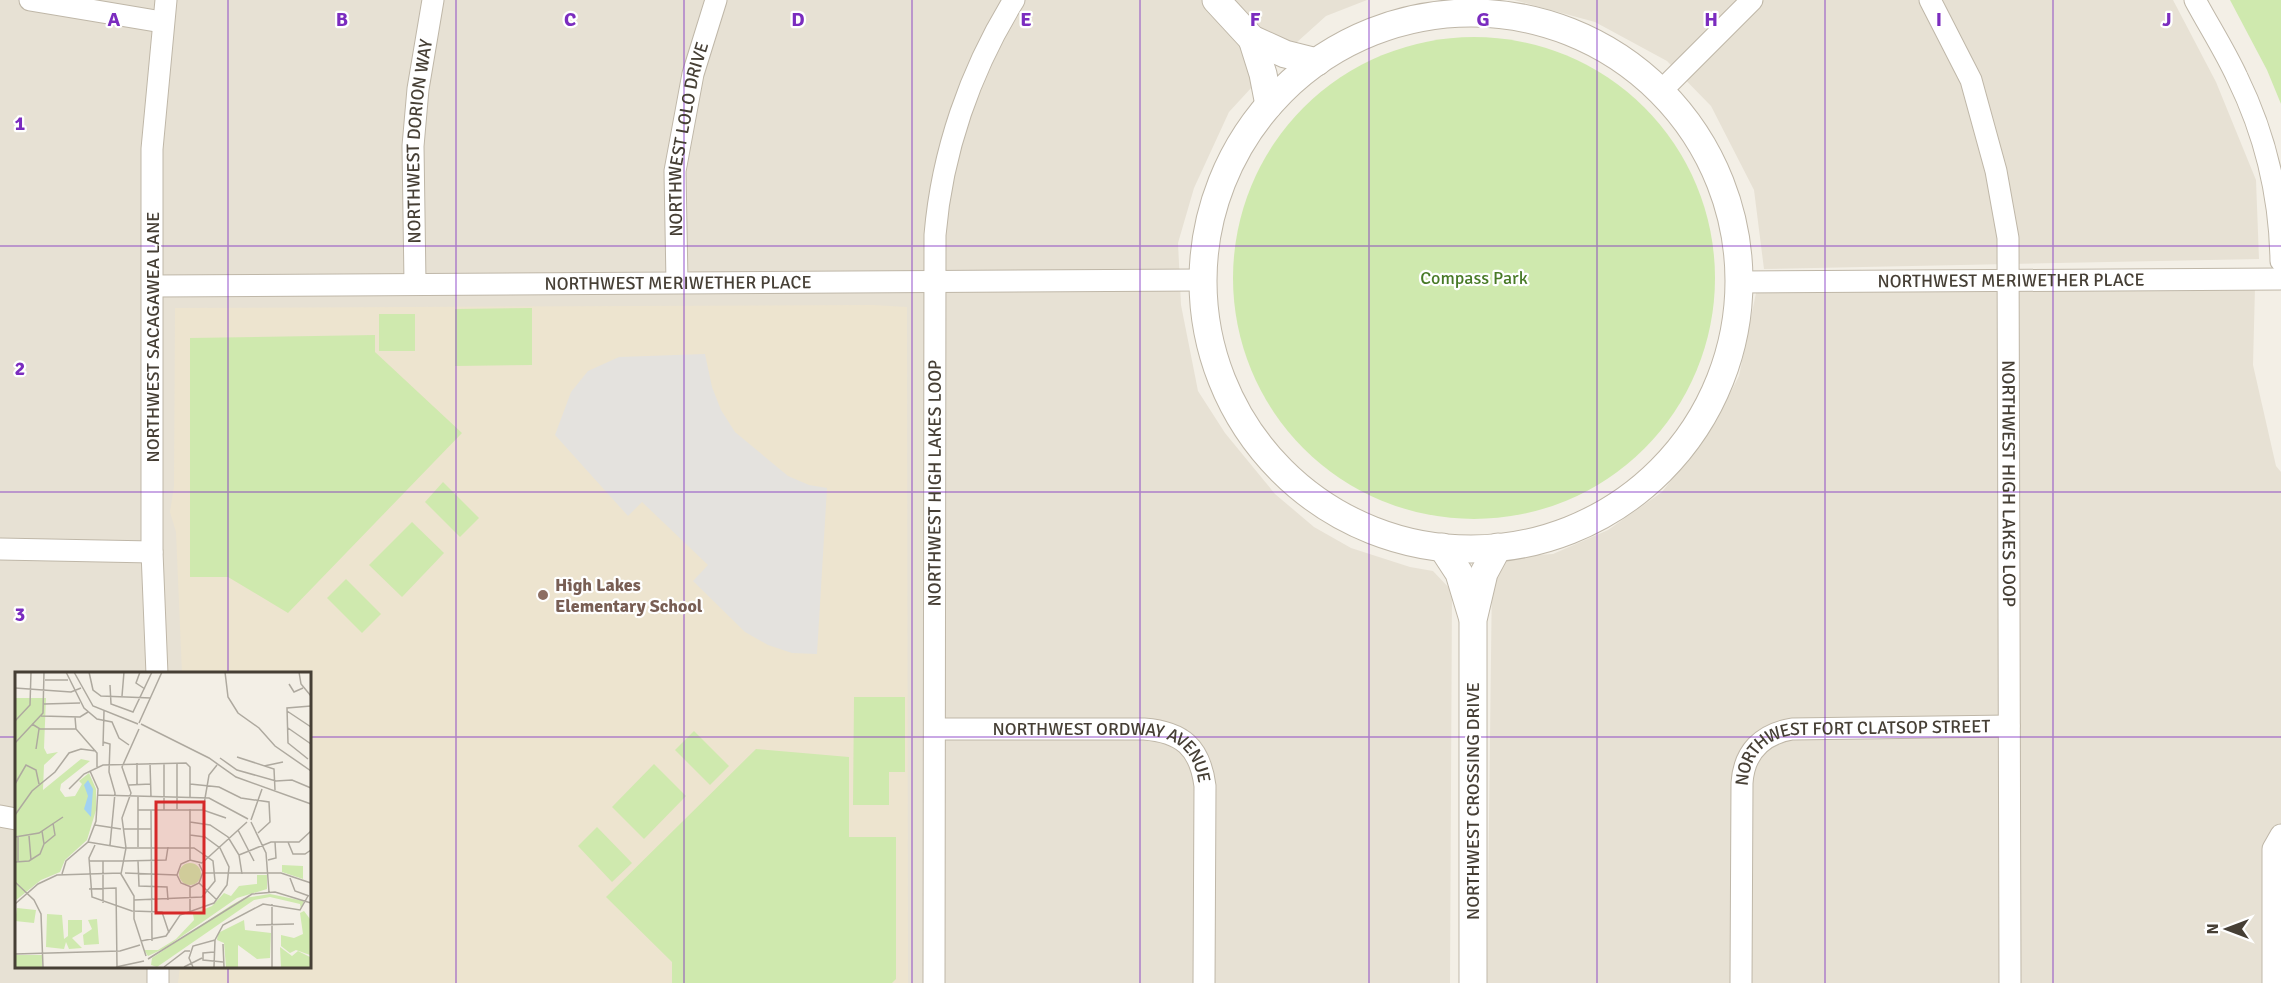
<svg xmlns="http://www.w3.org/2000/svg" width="2281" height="983" font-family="Signika,sans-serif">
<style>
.residential{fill:#e7e1d4;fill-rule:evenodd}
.education{fill:#ede4cf}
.green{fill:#cfe9ae}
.parking{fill:#e4e2de}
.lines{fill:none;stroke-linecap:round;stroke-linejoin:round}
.minor-casing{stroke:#bfb7a8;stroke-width:23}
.tertiary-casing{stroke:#bfb7a8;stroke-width:29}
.minor{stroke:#fff;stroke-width:21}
.tertiary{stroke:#fff;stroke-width:27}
.grid{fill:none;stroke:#7b2cbf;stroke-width:1.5;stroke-opacity:0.55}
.education-dot{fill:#8d6e63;stroke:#fff;stroke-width:2}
.labels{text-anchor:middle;stroke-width:4.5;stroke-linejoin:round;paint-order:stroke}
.street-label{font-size:18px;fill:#463f35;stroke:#fff}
.park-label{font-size:18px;fill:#487a27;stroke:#fff}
.education-label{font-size:18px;font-weight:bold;fill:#785e54;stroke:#fff;text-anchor:start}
.inset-road{fill:none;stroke:#aea99f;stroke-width:1.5}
.view{fill:#d62828;fill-opacity:0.15;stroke:#d62828;stroke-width:3}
.inset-edge{fill:none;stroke:#463f35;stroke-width:3}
.grid-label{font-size:20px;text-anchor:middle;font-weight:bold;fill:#7b2cbf;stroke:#fff;stroke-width:4.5;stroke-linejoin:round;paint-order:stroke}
</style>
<rect width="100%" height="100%" fill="#f3efe6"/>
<g class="residential">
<path d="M 0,0 L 1367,0 L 1326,16 L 1276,61 L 1229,112 L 1194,188 L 1178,243 L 1181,305 L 1198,391 L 1225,433 L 1275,494 L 1314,527 L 1351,548 L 1410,567 L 1433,571 L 1452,591 L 1450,983 L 0,983 ZM 16,674 L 309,674 L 309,966 L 16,966 Z"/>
<polygon points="1514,0 2173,0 2216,82 2256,180 2259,259 1764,269 1754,190 1711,106 1667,61 1595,22"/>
<polygon points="2255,287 2253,365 2276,466 2281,472 2281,983 1487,983 1492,576 1511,557 1553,554 1608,530 1662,492 1714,425 1739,376 1756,293"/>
</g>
<polygon class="education" points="873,305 907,307 908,983 178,983 180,967 309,966 309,674 182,674 176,532 170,512 174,486 175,308"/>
<g class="green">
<polygon points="2230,0 2281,0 2281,104 2267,70"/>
<circle cx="1474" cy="278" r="241"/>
<polygon points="532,308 532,365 455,366 455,309"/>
<rect x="379" y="314" width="36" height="37"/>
<polygon points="375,335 375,352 462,433 288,613 228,577 190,577 190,338"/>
<polygon points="443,482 479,518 460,537 425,502"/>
<polygon points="412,522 444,553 402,597 369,565"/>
<polygon points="346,579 381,614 362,633 327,598"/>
<polygon points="854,697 905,697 905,772 889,772 889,805 853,805"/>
<polygon points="694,731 729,766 710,785 675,750"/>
<polygon points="756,749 849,757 849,837 896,837 896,979 892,983 672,983 672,962 606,897"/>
<polygon points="654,764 686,796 644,839 612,807"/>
<polygon points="597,827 632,863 612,882 578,846"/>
</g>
<polygon class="parking" points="705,354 712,387 721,410 735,432 788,476 809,485 827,488 817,654 792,653 768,645 745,632 693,581 708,565 642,502 628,516 555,435 571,392 588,371 619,357"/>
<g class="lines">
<defs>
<g id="minor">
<polyline points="30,0 162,22"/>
<path id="s1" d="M 1930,0 L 1971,80 L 1996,171 L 2008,238 L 2010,983"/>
<path d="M 2195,0 C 2209,26 2225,51 2237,77 C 2265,134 2280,197 2281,261"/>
<polyline points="1469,12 1469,0"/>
<polyline points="1662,90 1752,0"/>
<path id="s2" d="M 677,282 L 675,171 L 693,74 L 716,0"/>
<path id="s3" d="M 1739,282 L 2281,279"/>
<path id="s4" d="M 415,283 L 413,146 L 418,89 L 433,0"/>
<path id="s5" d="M 154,286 L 1201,280"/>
<polyline points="0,549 152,552"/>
<polyline points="157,674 152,552 152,149 166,0"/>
<path id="s6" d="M 936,729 L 1144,729 C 1182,732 1200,747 1205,786 L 1204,983"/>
<polyline points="0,816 16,819"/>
<polyline points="158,966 158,983"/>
<path id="s7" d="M 934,983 L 935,235 C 942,152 970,71 1014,0"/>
<path id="s8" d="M 1741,983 L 1742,783 C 1744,752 1762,734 1792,729 L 2009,726"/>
<polyline points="2273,983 2273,849 2281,835"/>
</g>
<g id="tertiary">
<polyline points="1216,0 1252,39 1285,54 1317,62"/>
<circle cx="1471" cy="281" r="268"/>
<polyline points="1252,39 1263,74 1269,105"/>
<polyline points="1442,547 1459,573 1472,616"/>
<polyline points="1473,983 1473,620 1484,573 1498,547"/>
</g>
</defs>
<use href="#minor" class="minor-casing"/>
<use href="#tertiary" class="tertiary-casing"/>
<use href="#minor" class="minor"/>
<use href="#tertiary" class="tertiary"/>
</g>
<path class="grid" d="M 228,0 L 228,674M 456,0 L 456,983M 684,0 L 684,983M 912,0 L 912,983M 1140,0 L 1140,983M 1369,0 L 1369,983M 1597,0 L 1597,983M 1825,0 L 1825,983M 2053,0 L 2053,983M 0,246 L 2281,246M 0,492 L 2281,492M 0,737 L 16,737M 309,737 L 2281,737M 228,966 L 228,983"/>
<circle class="education-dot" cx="543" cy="595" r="6"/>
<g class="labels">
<g class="street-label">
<text dy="6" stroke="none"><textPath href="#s2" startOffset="144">NORTHWEST LOLO DRIVE</textPath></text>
<text dy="6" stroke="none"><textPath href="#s4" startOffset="142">NORTHWEST DORION WAY</textPath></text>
<text dy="6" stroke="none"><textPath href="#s3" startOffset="272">NORTHWEST MERIWETHER PLACE</textPath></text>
<text dy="6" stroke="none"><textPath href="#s5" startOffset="524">NORTHWEST MERIWETHER PLACE</textPath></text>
<text transform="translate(153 337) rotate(-90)" y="6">NORTHWEST SACAGAWEA LANE</text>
<text dy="6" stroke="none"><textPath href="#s7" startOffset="500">NORTHWEST HIGH LAKES LOOP</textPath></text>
<text dy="6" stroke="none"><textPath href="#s1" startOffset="498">NORTHWEST HIGH LAKES LOOP</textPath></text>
<text dy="6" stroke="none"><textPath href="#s6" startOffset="177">NORTHWEST ORDWAY AVENUE</textPath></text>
<text dy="6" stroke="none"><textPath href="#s8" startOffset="338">NORTHWEST FORT CLATSOP STREET</textPath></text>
<text transform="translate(1473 801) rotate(-90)" y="6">NORTHWEST CROSSING DRIVE</text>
</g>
<g class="park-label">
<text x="1474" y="284">Compass Park</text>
</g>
<g class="education-label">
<text x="555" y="591">High Lakes<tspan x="555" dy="21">Elementary School</tspan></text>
</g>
</g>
<g transform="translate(15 672)">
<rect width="296" height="296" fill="#f3efe6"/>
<path d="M 0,26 L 31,26 L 29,76 L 32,82 L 43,80 L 29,93 L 28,118 L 66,87 L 75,89 L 46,112 L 45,118 L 50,125 L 60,124 L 67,112 L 64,109 L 74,101 L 81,117 L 81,138 L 72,168 L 50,188 L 45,200 L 26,208 L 0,229 ZM164 202a11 11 0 1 1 22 0a11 11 0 1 1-22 0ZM 267,193 L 288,194 L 288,207 L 267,200 ZM 242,203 L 252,203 L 252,217 L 222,226 L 150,276 L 133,284 L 129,278 L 143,278 L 161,267 L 179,248 L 178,242 L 197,234 L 209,221 L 216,224 L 224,214 L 242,212 ZM 255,222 L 289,229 L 286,237 L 285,232 L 255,225 L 239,228 L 142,295 L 136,293 L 137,286 L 215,234 L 229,226 ZM 2,236 L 21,238 L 19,251 L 0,249 ZM 289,239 L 295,247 L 295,283 L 281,278 L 275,281 L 266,274 L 266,263 L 279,266 L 288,262 L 285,241 ZM 32,242 L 47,243 L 49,267 L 53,264 L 53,248 L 67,248 L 67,260 L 57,266 L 67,276 L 54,277 L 51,270 L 49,277 L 31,275 ZM 82,247 L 84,272 L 69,273 L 68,263 L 77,257 L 73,248 ZM 229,248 L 230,258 L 256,261 L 255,286 L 242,287 L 223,273 L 223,295 L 211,295 L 209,271 L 202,268 L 203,261 ZM 265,275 L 277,284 L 283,279 L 295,285 L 295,295 L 266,295 ZM 0,283 L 27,283 L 27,295 L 1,295 Z" fill="#cfe9ae"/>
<path d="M 73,108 L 78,117 L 76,145 L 69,137 L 73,124 L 69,113 Z" fill="#a1d2f2"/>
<path class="inset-road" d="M 51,0 L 69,36 L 82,47 L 97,50 L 104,66 L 114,73M 59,0 L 78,34 L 123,52M 74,0 L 78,18 L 86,24 L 136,26M 125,0 L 121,11 L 130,17M 210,0 L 213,25 L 223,41 L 244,56 L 260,74 L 296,99M 284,0 L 286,12 L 296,24M 30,8 L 53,8M 274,12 L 279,20 L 288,16M 95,13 L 96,32 L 118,40 L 137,0M 0,16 L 56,20 L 66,16M 107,24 L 109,0M 29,32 L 65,31M 272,39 L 296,55M 26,44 L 65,45 L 73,40M 60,45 L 61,57 L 82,81 L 82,95M 0,49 L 15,33 L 16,0M 124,51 L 147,0M 17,52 L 25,57 L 61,57M 126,52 L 194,86 L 221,105 L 296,132M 273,56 L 296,72M 124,57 L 107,95 L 116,121 L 107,146 L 111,176 L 106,202 L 119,224 L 119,247 L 131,284M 88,70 L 95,72 L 94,100 L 100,121 L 95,173M 0,71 L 28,41 L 29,0M 88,74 L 89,39M 21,77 L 24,57M 222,85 L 259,97 L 260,118M 205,86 L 222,98 L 261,109 L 277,108 L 296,116M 293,87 L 273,71 L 272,36 L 296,34M 135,91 L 136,125M 162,91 L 162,137M 249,94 L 268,90M 0,112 L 11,93 L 21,98 L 24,112M 175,112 L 204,115 L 226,126 L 254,130 L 255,150 L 243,161M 114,113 L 136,112M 122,113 L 122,91M 54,117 L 69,102 L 88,93 L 171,91 L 175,95 L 175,125M 83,123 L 194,126 L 233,147M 123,125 L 123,175M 175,137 L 175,188M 123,138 L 188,138 L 211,146M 136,138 L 137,269M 149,138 L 149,91M 188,138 L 194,103 L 202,93M 0,143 L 17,119 L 40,100 L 54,81 L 66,77 L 81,79M 236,148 L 247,117M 175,150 L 195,153 L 213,165 L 224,183 L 227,202M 236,150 L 251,181 L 254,220M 80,153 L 106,157M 108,157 L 136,157M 223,158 L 239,189M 14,164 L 16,188M 0,165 L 24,161 L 48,145M 3,165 L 3,190M 73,170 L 109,176 L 179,176 L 198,189 L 200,209 L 187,225 L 119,228M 273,170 L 278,182 L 290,182 L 296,178M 29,172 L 40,163 L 38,151M 80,173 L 74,186 L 77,225 L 117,239 L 147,240 L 154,261M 224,183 L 256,170 L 284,170 L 296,159M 253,188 L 261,186 L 260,170M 74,189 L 108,189M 109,189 L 151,188 L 153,175M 123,189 L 124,214 L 152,215 L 153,228M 0,190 L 14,189 L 25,182 L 29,172 L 27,159M 187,191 L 232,150M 184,192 L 188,200 L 184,211 L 176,215 L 166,211 L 162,203 L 166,192 L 175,188 L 187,191M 110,201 L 162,203M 188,201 L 266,201 L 296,211M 47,202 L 51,189 L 73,170 L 81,149 L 83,117 L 75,99M 275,206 L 280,219 L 294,224M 0,210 L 19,228 L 26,242 L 28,295M 184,211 L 202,228M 175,215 L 175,241M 74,217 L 101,216 L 102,295M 88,231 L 88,189M 0,232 L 23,212 L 42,203 L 106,201M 241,253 L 279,252M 126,269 L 151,264 L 165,243 L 199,231 L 212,213 L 214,195 L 205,176 L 190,165 L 175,163M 208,272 L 209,295M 199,280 L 188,281 L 188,288 L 208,290M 0,282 L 105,279 L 125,273M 133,287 L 237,222 L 260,220 L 296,231M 101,295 L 129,289M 149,295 L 170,279 L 175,279M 169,295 L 187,286M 178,295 L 174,286 L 178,274 L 200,268M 199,295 L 200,268 L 208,253 L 248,232 L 285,238 L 293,224M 257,295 L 257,232"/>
<path class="view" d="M 141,130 L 189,130 L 189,241 L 141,241 Z"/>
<rect width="296" height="296" class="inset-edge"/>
</g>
<g class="grid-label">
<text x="114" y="26">A</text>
<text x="342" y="26">B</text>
<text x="570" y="26">C</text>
<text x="798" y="26">D</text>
<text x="1026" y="26">E</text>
<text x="1255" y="26">F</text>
<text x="1483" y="26">G</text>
<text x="1711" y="26">H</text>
<text x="1939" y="26">I</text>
<text x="2167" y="26">J</text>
<text x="20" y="130">1</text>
<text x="20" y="375">2</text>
<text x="20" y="621">3</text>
</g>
<g transform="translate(2227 929) rotate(270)" stroke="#ffffff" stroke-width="4.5" paint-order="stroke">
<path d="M0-4.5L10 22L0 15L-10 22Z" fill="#463f35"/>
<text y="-9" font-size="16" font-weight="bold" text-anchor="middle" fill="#463f35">N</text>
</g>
</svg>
